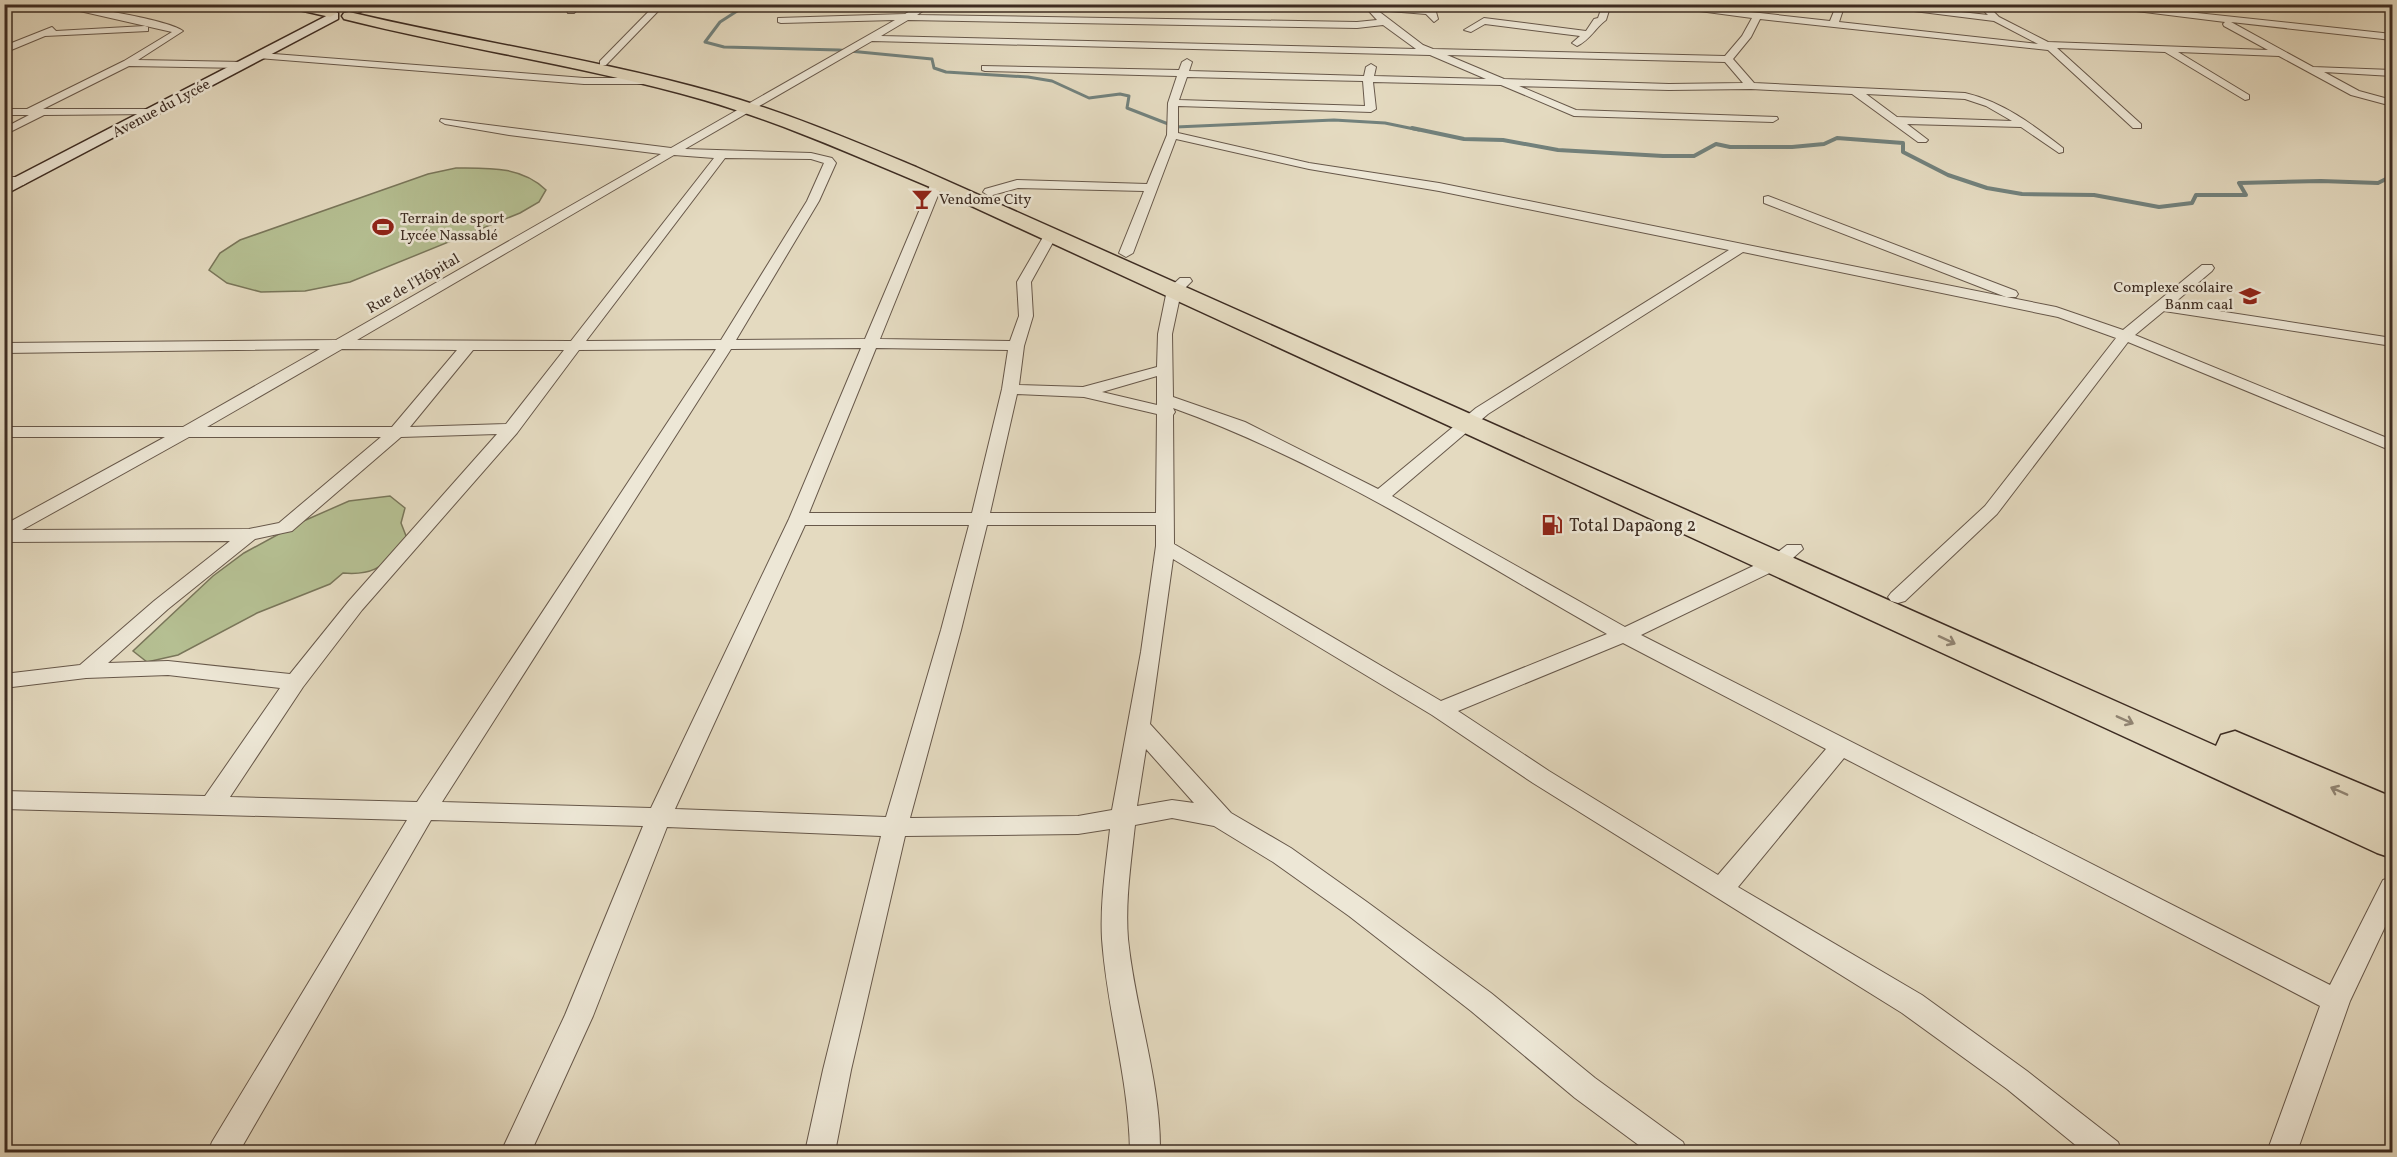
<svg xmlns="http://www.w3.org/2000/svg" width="2397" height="1157" font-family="Vollkorn,serif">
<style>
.green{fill:#b5bf92;stroke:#79765a;stroke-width:1.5}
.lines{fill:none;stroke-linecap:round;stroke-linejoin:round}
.stream-far1{stroke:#72817c;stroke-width:3}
.stream{stroke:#72817c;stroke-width:4}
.street-casing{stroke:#67584a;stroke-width:2}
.secondary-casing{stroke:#3d2c22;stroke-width:3}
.highway-casing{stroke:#3d2c22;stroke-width:3}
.street{fill:#ede7d6;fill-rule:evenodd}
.secondary{fill:#ede7d6;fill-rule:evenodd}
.highway{fill:#e4dac0;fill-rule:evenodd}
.oneway{stroke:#908371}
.labels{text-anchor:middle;stroke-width:5;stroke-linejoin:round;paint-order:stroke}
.far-street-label{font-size:15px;fill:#3d2c22;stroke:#ede7d6}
.far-poi-label{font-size:15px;fill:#3d2c22;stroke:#ede7d6;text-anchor:start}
.poi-label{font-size:18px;fill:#3d2c22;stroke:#ede7d6;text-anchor:start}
</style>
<rect width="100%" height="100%" fill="#e4dac0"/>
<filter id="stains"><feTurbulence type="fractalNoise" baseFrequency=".00333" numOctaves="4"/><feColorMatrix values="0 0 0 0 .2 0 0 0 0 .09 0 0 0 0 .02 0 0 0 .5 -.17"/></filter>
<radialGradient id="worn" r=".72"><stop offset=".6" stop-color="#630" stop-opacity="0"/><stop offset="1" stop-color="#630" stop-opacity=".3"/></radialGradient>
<g class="green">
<path d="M 456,168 C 488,168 521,166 546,190 L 539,202 L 520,213 L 350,282 L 305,291 L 261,292 L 227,283 L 209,270 L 220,253 L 240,240 L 428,174 Z"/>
<path d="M 390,496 L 405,508 L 401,523 L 408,541 C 384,563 378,576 343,573 L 330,584 L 257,613 L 178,655 L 147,662 L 133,651 L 213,576 L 244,553 L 299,523 L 349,501 Z"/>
</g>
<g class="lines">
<polyline class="stream-far1" points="748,4 720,22 705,42 724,47 839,50 932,59 934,68 946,72 1028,77 1052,81 1089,98 1120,94 1129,96 1127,108 1176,127 1334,120 1385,123 1419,130"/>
<polyline class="stream" points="1412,128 1464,139 1503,140 1558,150 1663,156 1694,156 1716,144 1730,147 1792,147 1824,144 1837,138 1903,143 1903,152 1948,175 1987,188 2022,194 2094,195 2159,207 2192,203 2196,195 2246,195 2239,183 2321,181 2378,183 2392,176"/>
<defs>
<g id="street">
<path d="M 49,4 C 72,4 167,19 183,31 L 138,60 L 243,62 L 248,65 L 243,68 L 129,66 L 43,109 L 151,109 L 156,112 L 155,114 L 44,115 L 4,135 L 4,128 L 29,115 L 4,115 L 4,109 L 27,109 L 124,61 L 172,32 Z"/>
<polygon points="573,4 583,4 574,13 568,13 567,11"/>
<polygon points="656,4 665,4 606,65 600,65 600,61"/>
<path d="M 922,4 L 933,4 L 917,15 L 1357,22 L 1377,20 L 1367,9 L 1339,4 L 1376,4 L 1436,12 L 1438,19 L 1434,22 L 1426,14 L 1377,10 L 1423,45 L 1433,49 L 1725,56 L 1742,36 L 1752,18 L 1647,4 L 1679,4 L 1830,21 L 1837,4 L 1845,4 L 1839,22 L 2038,44 L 1994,21 L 1858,4 L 1889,4 L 1988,15 L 1977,4 L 1986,4 L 1999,17 L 2048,42 L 2268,50 L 2224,26 L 2223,24 L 2225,22 L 2080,4 L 2113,4 L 2392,34 L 2392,40 L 2231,22 L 2313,67 L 2392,70 L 2392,76 L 2324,72 L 2359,91 L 2392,100 L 2392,106 L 2351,95 L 2279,56 L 2178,52 L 2249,95 L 2249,99 L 2245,100 L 2165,52 L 2057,48 L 2141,124 L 2141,128 L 2133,128 L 2048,50 L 1760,19 L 1751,37 L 1733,59 L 1754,83 L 1965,93 C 2003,102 2032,124 2063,148 L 2063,152 L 2059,153 L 2021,127 L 1907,124 L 1928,140 L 1926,142 L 1918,142 L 1852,94 L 1751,89 L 1669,90 L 1519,86 L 1576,110 L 1777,117 L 1778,119 L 1773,122 L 1574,116 L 1501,85 L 1373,82 L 1376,109 L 1371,112 L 1178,106 L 1178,133 L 1309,163 L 1439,183 L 2056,307 L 2123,330 L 2202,265 L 2212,265 L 2214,268 L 2212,271 L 2173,304 L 2392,338 L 2392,346 L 2164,311 L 2135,335 L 2392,440 L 2392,451 L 2128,342 L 1997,514 L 1905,601 L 1898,603 L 1891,601 L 1888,597 L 1891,593 L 1985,506 L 2116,338 L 2058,317 L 1743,252 L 1488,414 L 1392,496 L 1625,627 L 1770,558 L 1787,545 L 1801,545 L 1803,549 L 1784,566 L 1641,635 L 2330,985 L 2383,880 L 2392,877 L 2392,912 L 2350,1001 L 2297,1152 L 2267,1152 L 2320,1006 L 1844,758 L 1738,887 L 1922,995 L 2027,1071 L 2118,1142 L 2122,1152 L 2084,1152 L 2007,1089 L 1902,1013 L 1533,783 L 1432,715 L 1173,559 L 1150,724 L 1231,813 L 1291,848 L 1367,902 L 1491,993 L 1595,1078 L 1683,1142 L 1687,1152 L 1648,1152 L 1575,1098 L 1471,1011 L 1349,916 L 1273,862 L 1214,826 L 1172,818 L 1135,825 C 1131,862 1125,902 1128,939 C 1135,1010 1161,1081 1160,1152 L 1130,1152 C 1129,1079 1107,1011 1102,939 C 1100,902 1106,865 1110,829 L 1078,834 L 905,836 L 851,1070 L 835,1152 L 805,1152 L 823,1070 L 881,836 L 667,827 L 593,1016 L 531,1152 L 501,1152 L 565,1015 L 643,826 L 431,820 L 239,1152 L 208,1152 L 212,1142 L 407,820 L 4,809 L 4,791 L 205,796 L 280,688 L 168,675 L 86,678 L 4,688 L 4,674 L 80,665 L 154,601 L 230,541 L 4,542 L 4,525 L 165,437 L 4,437 L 4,427 L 183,427 L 320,349 L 4,353 L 4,343 L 336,340 L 661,154 L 509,135 L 445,124 L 440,121 L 441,119 L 671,148 L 895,20 L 781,23 L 778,22 L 778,18 L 905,14 ZM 908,20 L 1357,28 L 1383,25 L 1416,49 L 881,36 ZM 872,41 L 1430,55 L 1486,79 L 1374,76 L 1376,67 L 1371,64 L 1366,67 L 1364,76 L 1189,71 L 1192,62 L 1187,59 L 1182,62 L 1179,70 L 982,66 L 982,70 L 985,71 L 1177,76 L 1168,103 L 1167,135 L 1147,184 L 1017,180 L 985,189 L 983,192 L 989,196 L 1018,188 L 1144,191 L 1119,253 L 1126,257 L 1133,253 L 1176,139 L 1309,169 L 1439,191 L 1729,250 L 1476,408 L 1378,489 L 1245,422 L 1173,397 L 1172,334 L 1181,292 L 1192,281 L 1190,278 L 1180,278 L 1167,290 L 1158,334 L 1157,367 L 1083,387 L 1019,385 L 1024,346 L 1033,316 L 1031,282 L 1057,235 L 1056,232 L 1046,232 L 1017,282 L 1019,316 L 1010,341 L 880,339 L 943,183 L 937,179 L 931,183 L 865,339 L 736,340 L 819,201 L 836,163 L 832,158 L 811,153 L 685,149 ZM 1447,55 L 1725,62 L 1743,83 L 1669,84 L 1504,79 ZM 1187,77 L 1363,81 L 1365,106 L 1179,100 ZM 1866,94 L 1965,99 L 1986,106 L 2012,121 L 1897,117 ZM 674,155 L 714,158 L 571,341 L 357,340 ZM 725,158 L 811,159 L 824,163 L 807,201 L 721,340 L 586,341 ZM 861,348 L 789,519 L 651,808 L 442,802 L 731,349 ZM 876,348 L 1008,350 L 1002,389 L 972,513 L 809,513 ZM 342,349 L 457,350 L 392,427 L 207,427 ZM 716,349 L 417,802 L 230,797 L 303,687 L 362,610 L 517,433 L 579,350 ZM 473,350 L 564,350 L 506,424 L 410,427 ZM 1157,376 L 1157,405 L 1102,392 ZM 1017,394 L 1084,397 L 1157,414 L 1156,513 L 990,513 ZM 1173,408 C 1326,463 1466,554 1607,634 L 1441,701 L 1174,544 L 1173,415 L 1175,412 ZM 497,434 L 348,602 L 290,674 L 168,661 L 108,663 L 168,609 L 255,539 L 292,531 L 401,437 ZM 189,437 L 381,437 L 279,523 L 249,529 L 22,530 ZM 805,525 L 969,525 L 941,630 L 886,817 L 675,809 ZM 987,525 L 1156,525 L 1156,546 L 1141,652 L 1112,810 L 1078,816 L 910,818 L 961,630 ZM 1623,643 L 1826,749 L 1718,875 L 1549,771 L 1458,711 ZM 1146,749 L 1194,803 L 1172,800 L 1137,806 Z"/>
<polygon points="1453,4 1473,4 1474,6 1470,9"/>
<path d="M 1603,4 L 1611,4 L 1606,20 C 1596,27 1590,40 1577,46 L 1572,43 L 1580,36 L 1485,24 L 1471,32 L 1464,30 L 1484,18 L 1586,31 L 1594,19 L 1598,18 Z"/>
<polygon points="145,26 148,27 148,31 45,36 4,53 4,46 52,27 56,31"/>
<polygon points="261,53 584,78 651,78 656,81 651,84 584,84 258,58 258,54"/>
<polygon points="4,177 23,177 29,181 23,185 4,185"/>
<polygon points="1768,196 2016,291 2018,294 2016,297 2006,297 1764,203 1764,197"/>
</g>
<g id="secondary">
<polygon points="357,4 371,4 360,12 354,8"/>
<polygon points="334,12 338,13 338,19 4,195 4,183"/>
</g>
<g id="highway">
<polygon points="284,4 312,4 335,10 337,13 330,17 286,7"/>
<path d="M 349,12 C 471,41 596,59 717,93 C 785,112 851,140 916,167 L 2216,746 L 2221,735 L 2235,731 L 2392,797 L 2392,858 L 2377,853 L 930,187 C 856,156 782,123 704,100 C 586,66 463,49 344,19 L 342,16 L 344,13 Z"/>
</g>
</defs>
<use href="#street" class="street-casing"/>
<use href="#secondary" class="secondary-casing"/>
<use href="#highway" class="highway-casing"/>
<use href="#street" class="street"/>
<use href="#secondary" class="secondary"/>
<use href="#highway" class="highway"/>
</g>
<defs><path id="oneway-shaft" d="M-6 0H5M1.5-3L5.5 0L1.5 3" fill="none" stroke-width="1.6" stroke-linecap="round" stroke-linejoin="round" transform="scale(1.5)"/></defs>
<g class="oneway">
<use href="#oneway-shaft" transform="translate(1947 640) rotate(25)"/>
<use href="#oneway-shaft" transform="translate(2125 720) rotate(24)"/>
<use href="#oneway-shaft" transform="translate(2339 791) rotate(-156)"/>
</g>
<defs>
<symbol id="bar-bare" viewBox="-9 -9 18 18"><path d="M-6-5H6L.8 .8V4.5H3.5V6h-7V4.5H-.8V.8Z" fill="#8f2418" stroke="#ede7d6" stroke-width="2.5" paint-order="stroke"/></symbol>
<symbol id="stadium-bare" viewBox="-9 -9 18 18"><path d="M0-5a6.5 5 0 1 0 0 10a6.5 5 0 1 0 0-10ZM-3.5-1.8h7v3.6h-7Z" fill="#8f2418" stroke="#ede7d6" stroke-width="2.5" paint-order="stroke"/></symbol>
<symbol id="school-bare" viewBox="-9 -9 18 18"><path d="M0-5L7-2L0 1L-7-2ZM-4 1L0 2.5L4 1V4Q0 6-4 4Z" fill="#8f2418" stroke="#ede7d6" stroke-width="2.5" paint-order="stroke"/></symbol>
<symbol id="fuel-bare" viewBox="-9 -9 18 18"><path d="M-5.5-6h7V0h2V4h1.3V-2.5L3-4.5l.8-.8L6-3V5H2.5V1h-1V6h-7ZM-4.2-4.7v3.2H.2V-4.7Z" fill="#8f2418" stroke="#ede7d6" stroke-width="2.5" paint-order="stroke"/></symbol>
</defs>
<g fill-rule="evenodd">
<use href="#bar-bare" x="907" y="184" width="30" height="30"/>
<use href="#stadium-bare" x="368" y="212" width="30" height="30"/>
<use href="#school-bare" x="2235" y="281" width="30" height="30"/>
<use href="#fuel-bare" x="1537" y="510" width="30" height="30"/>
</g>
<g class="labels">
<g class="far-street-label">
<text transform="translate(161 108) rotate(-28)" y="5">Avenue du Lycée</text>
<text transform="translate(413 283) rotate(-30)" y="5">Rue de l'Hôpital</text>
</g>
<g class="far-poi-label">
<text x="939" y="204">Vendome City</text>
<text x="400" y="223">Terrain de sport<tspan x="400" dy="17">Lycée Nassablé</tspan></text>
<text x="2233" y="292" text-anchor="end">Complexe scolaire<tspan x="2233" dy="17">Banm caal</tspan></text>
</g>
<g class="poi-label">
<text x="1569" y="531">Total Dapaong 2</text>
</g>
</g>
<rect width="2397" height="1157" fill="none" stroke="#e4dac0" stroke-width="24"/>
<rect x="6" y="6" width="2385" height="1145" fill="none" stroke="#3d2c22" stroke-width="3"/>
<rect x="12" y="12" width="2373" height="1133" fill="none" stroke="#3d2c22" stroke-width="1.5"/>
<rect width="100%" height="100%" filter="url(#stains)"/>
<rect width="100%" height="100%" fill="url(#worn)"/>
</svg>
